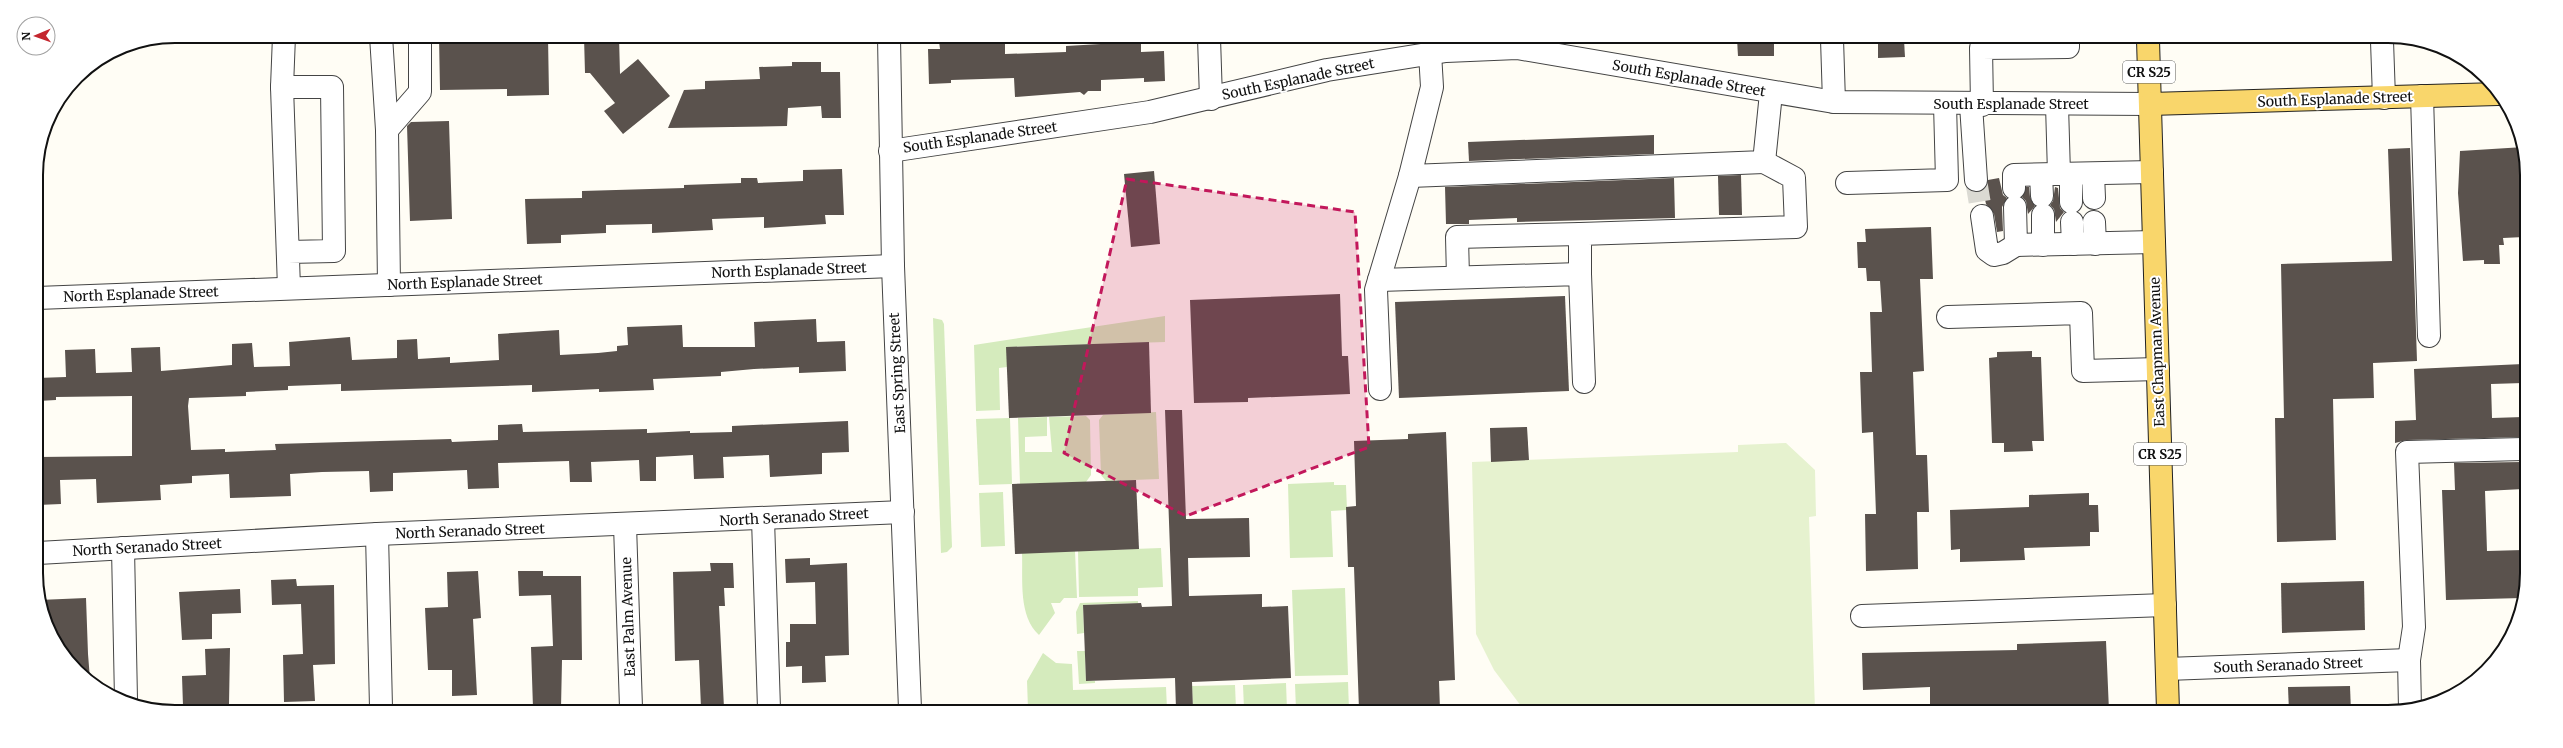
<svg xmlns="http://www.w3.org/2000/svg" width="2563" height="748" font-family="Merriweather,serif">
<style>
.green{fill:#d5ebbd}
.pitch{fill:#e6f2cf}
.building{fill:#5a524d}
.lines{fill:none;stroke-linecap:round;stroke-linejoin:round}
.minor-tunnel{stroke:#dbdad3;stroke-width:22;stroke-dasharray:22 11;stroke-linecap:butt}
.minor-casing{stroke:#444;stroke-width:24}
.major-casing{stroke:#222;stroke-width:24}
.minor{stroke:#fff;stroke-width:22}
.major{stroke:#f9d66b;stroke-width:22}
.marked{fill:#c2185b;fill-opacity:0.2;stroke:#c2185b;stroke-width:3;stroke-dasharray:8 5;stroke-linejoin:round}
.labels{text-anchor:middle;stroke-width:4;stroke-linejoin:round;paint-order:stroke}
.shield{fill:#fff;stroke:#585858;stroke-width:1}
.shield-label{font-size:13px;font-weight:bold;fill:#111}
.street-label{font-size:14px;fill:#111;stroke:#fff}
.rim{fill:none;stroke:#111;stroke-width:2}
</style>
<rect width="100%" height="100%" fill="#fffdf5"/>
<g class="green">
<polygon points="1165,316 1165,342 1007,347 1007,367 999,368 1000,410 976,411 974,345"/>
<polygon points="933,318 942,320 944,324 952,547 947,552 941,553"/>
<polygon points="1156,412 1159,479 1106,481 1101,475 1099,420 1103,415"/>
<polygon points="1086,416 1090,420 1091,475 1086,482 1020,484 1018,418 1047,417 1047,436 1025,437 1025,452 1052,452 1049,417"/>
<polygon points="1010,418 1012,484 979,485 976,419"/>
<polygon points="1334,482 1334,485 1346,485 1347,510 1331,511 1333,557 1290,558 1288,484"/>
<polygon points="1003,492 1005,546 981,547 979,493"/>
<polygon points="1161,548 1163,587 1138,588 1138,596 1079,597 1078,551"/>
<path d="M 1075,551 L 1077,598 L 1064,598 L 1060,603 L 1051,603 L 1055,613 L 1039,635 C 1018,616 1023,580 1022,553 Z"/>
<polygon points="1345,588 1348,675 1295,676 1292,590"/>
<polygon points="1138,601 1138,603 1083,605 1084,633 1077,634 1076,612 1080,603"/>
<polygon points="1077,651 1085,651 1086,681 1095,681 1095,683 1079,684"/>
<polygon points="1043,653 1056,663 1072,664 1073,690 1166,687 1167,709 1028,709 1027,681"/>
<polygon points="1348,682 1349,710 1296,710 1295,684"/>
<polygon points="1286,683 1287,710 1244,709 1243,685"/>
<polygon points="1235,685 1236,709 1193,709 1192,686"/>
</g>
<polygon class="pitch" points="1786,443 1815,470 1816,516 1809,517 1815,711 1524,710 1494,670 1476,634 1472,462 1738,452 1738,445"/>
<g class="building">
<polygon points="439,37 548,37 549,95 507,96 507,89 440,90"/>
<polygon points="584,37 619,37 620,74 638,59 670,96 623,134 604,111 615,103 590,73 585,73"/>
<polygon points="979,38 1005,38 1005,54 1066,52 1066,46 1118,43 1118,38 1141,38 1141,52 1164,51 1165,81 1144,82 1144,78 1101,80 1101,91 1088,91 1084,95 1080,92 1015,97 1014,78 951,80 951,83 929,84 928,49 940,49 939,41"/>
<polygon points="1737,39 1774,39 1774,56 1738,56"/>
<polygon points="1878,40 1904,40 1905,57 1878,58"/>
<polygon points="792,62 821,62 821,72 840,72 841,118 822,118 821,106 788,108 787,126 668,128 684,90 705,89 705,81 760,79 759,67 792,66"/>
<polygon points="449,121 452,219 410,221 407,126 411,122"/>
<polygon points="1654,135 1654,154 1469,161 1468,142"/>
<polygon points="2524,147 2524,237 2503,238 2504,245 2499,245 2500,264 2484,264 2484,260 2463,261 2458,193 2460,151"/>
<polygon points="2410,148 2417,361 2373,363 2374,398 2333,399 2336,540 2277,542 2275,418 2284,418 2281,264 2392,261 2388,149"/>
<polygon points="842,169 844,215 825,215 826,224 764,228 764,217 712,219 713,230 652,233 652,224 606,225 606,233 561,235 561,243 527,244 525,199 582,198 582,191 684,188 684,185 741,183 741,178 757,178 758,183 803,181 803,170"/>
<polygon points="1154,171 1160,244 1131,247 1124,174"/>
<polygon points="1741,175 1742,215 1719,215 1718,176"/>
<polygon points="1674,178 1675,218 1517,222 1517,218 1469,220 1469,224 1446,224 1445,187"/>
<polygon points="1999,178 2003,195 2007,198 2002,207 2003,231 1997,232 1994,214 1986,204 1983,190 1988,180"/>
<polygon points="2026,187 2029,187 2030,197 2035,206 2028,214 2026,201 2022,197"/>
<polygon points="2055,187 2058,188 2060,208 2064,212 2056,222 2054,209 2050,205 2053,201"/>
<polygon points="1931,227 1933,279 1920,279 1924,371 1913,372 1916,455 1927,455 1929,512 1917,512 1918,569 1866,571 1865,514 1876,514 1873,432 1862,433 1860,372 1872,372 1870,312 1882,312 1880,281 1867,281 1866,268 1858,268 1857,242 1866,242 1865,229"/>
<polygon points="1340,294 1342,356 1348,356 1350,394 1248,398 1248,402 1194,403 1190,300"/>
<polygon points="1565,296 1569,391 1399,398 1395,302"/>
<polygon points="816,319 817,342 845,341 846,371 799,373 799,367 754,369 721,372 721,376 653,379 654,390 599,392 599,389 532,392 532,385 341,391 341,384 288,386 288,390 246,392 246,396 189,398 188,406 191,450 225,449 225,452 276,450 275,444 451,439 452,442 498,440 498,425 522,424 523,432 647,429 647,433 690,431 690,433 732,432 732,426 848,421 849,452 822,453 822,474 770,477 769,455 723,457 724,478 694,479 693,455 656,457 656,481 640,481 639,460 591,462 592,482 570,482 569,461 498,463 499,488 468,489 467,470 393,473 393,491 370,492 369,471 322,472 290,474 291,496 230,498 229,474 192,476 192,483 160,485 161,500 97,503 96,479 60,480 61,504 38,505 38,457 132,456 132,396 56,397 56,400 38,401 37,378 66,377 65,350 95,349 96,373 132,372 131,348 160,347 161,371 232,365 232,344 252,343 254,367 290,366 289,342 350,337 352,360 397,358 397,340 417,339 418,359 450,357 450,363 499,360 498,334 559,330 560,355 598,353 617,351 617,346 628,345 627,327 682,325 683,347 755,347 754,322"/>
<polygon points="1149,342 1151,413 1009,418 1006,347"/>
<polygon points="2032,351 2032,357 2041,357 2044,441 2032,441 2033,451 2004,452 2004,443 1992,443 1989,358 1997,357 1997,352"/>
<polygon points="2523,364 2523,383 2491,384 2492,418 2523,417 2523,437 2407,440 2395,443 2395,421 2416,420 2414,369"/>
<polygon points="1165,410 1182,410 1186,519 1249,518 1250,557 1188,558 1189,596 1262,594 1262,607 1288,606 1291,678 1192,682 1193,709 1176,709 1175,678 1086,681 1083,605 1141,603 1142,607 1172,606"/>
<polygon points="1527,427 1529,460 1491,462 1490,428"/>
<polygon points="1446,432 1455,680 1439,681 1440,710 1359,710 1354,567 1348,567 1346,507 1356,506 1354,441 1408,439 1408,434"/>
<polygon points="2523,462 2523,489 2485,491 2487,551 2523,550 2522,598 2446,600 2442,490 2455,490 2454,463"/>
<polygon points="1136,480 1139,549 1015,554 1012,484"/>
<polygon points="2089,493 2089,505 2098,505 2099,532 2090,532 2090,546 2024,548 2025,560 1960,562 1960,549 1951,550 1950,510 2029,507 2029,495"/>
<polygon points="810,558 810,565 847,563 849,655 825,656 826,682 802,683 802,666 786,667 786,642 790,642 790,624 816,624 815,582 786,583 785,559"/>
<polygon points="710,563 733,563 734,588 724,588 725,606 719,606 724,708 701,708 699,660 675,661 673,572 711,571"/>
<polygon points="478,571 481,618 473,619 477,695 452,696 452,670 428,670 425,608 448,607 447,572"/>
<polygon points="518,571 543,571 543,576 581,576 582,660 562,660 561,708 533,708 531,647 553,646 551,595 519,596"/>
<polygon points="296,579 297,586 334,585 335,664 313,665 315,701 284,702 283,655 303,654 301,604 272,605 271,580"/>
<polygon points="2364,581 2365,630 2282,633 2281,583"/>
<polygon points="240,589 241,613 212,614 212,639 182,640 179,592"/>
<polygon points="86,598 88,654 90,679 77,671 50,634 39,600"/>
<polygon points="2106,641 2109,711 1930,711 1930,687 1863,690 1862,653 2017,650 2017,644"/>
<polygon points="230,648 229,704 183,706 182,676 206,675 205,649"/>
<polygon points="2350,686 2351,712 2289,712 2288,687"/>
</g>
<g class="lines">
<polyline class="minor-tunnel" points="1976,180 1982,216"/>
<defs>
<g id="minor">
<polyline points="381,36 387,130"/>
<polyline points="889,37 893,266 910,709"/>
<polyline points="1209,38 1211,99"/>
<polyline points="1832,39 1834,102"/>
<polyline points="2382,41 2384,98"/>
<polyline points="1430,53 1432,87 1410,176 1764,162 1771,93"/>
<polyline points="282,87 284,36"/>
<polyline points="2422,96 2429,336"/>
<polyline points="1971,105 1976,180"/>
<polyline points="1982,105 1981,48 2068,47 2068,40"/>
<polyline points="2057,105 2059,174"/>
<polyline points="890,151 1150,112 1327,70 1446,51 1517,48 1834,102 2150,104"/>
<polyline points="2071,174 2071,202"/>
<polyline points="2093,174 2094,198"/>
<polyline points="2041,175 2042,196"/>
<polyline points="1847,183 1947,180 1945,104"/>
<polyline points="2014,188 2014,175 2152,172"/>
<polyline points="2015,207 2016,245 2154,242"/>
<polyline points="2043,215 2043,245"/>
<polyline points="1982,216 1987,250 1994,255 2003,253 2016,245"/>
<polyline points="2072,222 2073,244"/>
<polyline points="2094,222 2095,244"/>
<polyline points="288,252 334,251 332,87 282,87 289,288"/>
<polyline points="1580,274 1580,234 1796,227 1794,178 1764,162"/>
<polyline points="1458,277 1457,237 1580,234"/>
<polyline points="1379,280 1580,274 1584,382"/>
<polyline points="389,285 387,130 420,92 420,37"/>
<polyline points="37,298 893,266"/>
<polyline points="1948,317 2081,313 2083,371 2158,369"/>
<polyline points="1380,389 1376,290 1410,176"/>
<polyline points="763,519 769,709"/>
<polyline points="625,525 631,708"/>
<polyline points="377,534 381,708"/>
<polyline points="123,548 126,700"/>
<polyline points="38,553 377,534 903,512"/>
<polyline points="1862,616 2165,605"/>
<polyline points="2167,669 2409,660"/>
<polyline points="2410,709 2409,660 2414,627 2407,452 2523,449"/>
</g>
<g id="major">
<polyline points="2148,40 2168,711"/>
<polyline points="2150,104 2498,94"/>
</g>
</defs>
<use href="#minor" class="minor-casing"/>
<use href="#major" class="major-casing"/>
<use href="#minor" class="minor"/>
<use href="#major" class="major"/>
</g>
<path class="marked" d="M 1127,179 L 1355,212 L 1369,447 L 1186,516 L 1064,453 Z"/>
<g class="labels">
<g class="shield">
<rect x="2123" y="61" width="52" height="22" rx="3"/>
<rect x="2134" y="443" width="52" height="22" rx="3"/>
</g>
<g class="shield-label">
<text x="2149" y="77">CR S25</text>
<text x="2160" y="459">CR S25</text>
</g>
<g class="street-label">
<text transform="translate(1689 78) rotate(10)" y="5">South Esplanade Street</text>
<text transform="translate(1298 79) rotate(-12)" y="5">South Esplanade Street</text>
<text transform="translate(2335 99) rotate(-2)" y="5">South Esplanade Street</text>
<text x="2011" y="109">South Esplanade Street</text>
<text transform="translate(980 137) rotate(-8)" y="5">South Esplanade Street</text>
<text transform="translate(789 270) rotate(-2)" y="5">North Esplanade Street</text>
<text transform="translate(465 282) rotate(-2)" y="5">North Esplanade Street</text>
<text transform="translate(141 294) rotate(-2)" y="5">North Esplanade Street</text>
<text transform="translate(2157 352) rotate(-92)" y="5">East Chapman Avenue</text>
<text transform="translate(897 373) rotate(-93)" y="5">East Spring Street</text>
<text transform="translate(794 517) rotate(-3)" y="5">North Seranado Street</text>
<text transform="translate(470 531) rotate(-2)" y="5">North Seranado Street</text>
<text transform="translate(147 547) rotate(-3)" y="5">North Seranado Street</text>
<text transform="translate(628 617) rotate(-92)" y="5">East Palm Avenue</text>
<text transform="translate(2288 665) rotate(-2)" y="5">South Seranado Street</text>
</g>
</g>
<path d="M0 0H2563V748H0ZM175 43H2388A132 132 0 0 1 2520 175V573A132 132 0 0 1 2388 705H175A132 132 0 0 1 43 573V175A132 132 0 0 1 175 43Z" fill="#fff" fill-rule="evenodd"/>
<path class="rim" d="M175 43H2388A132 132 0 0 1 2520 175V573A132 132 0 0 1 2388 705H175A132 132 0 0 1 43 573V175A132 132 0 0 1 175 43Z"/>
<g transform="translate(36 36) rotate(268)"><circle r="19" fill="#ffffff" stroke="#a0a0a0"/>
<path d="M0-3L7 15L0 10L-7 15Z" fill="#c4262e"/>
<text y="-6" font-size="11" font-weight="bold" text-anchor="middle" fill="#111111">N</text>
</g>
</svg>
